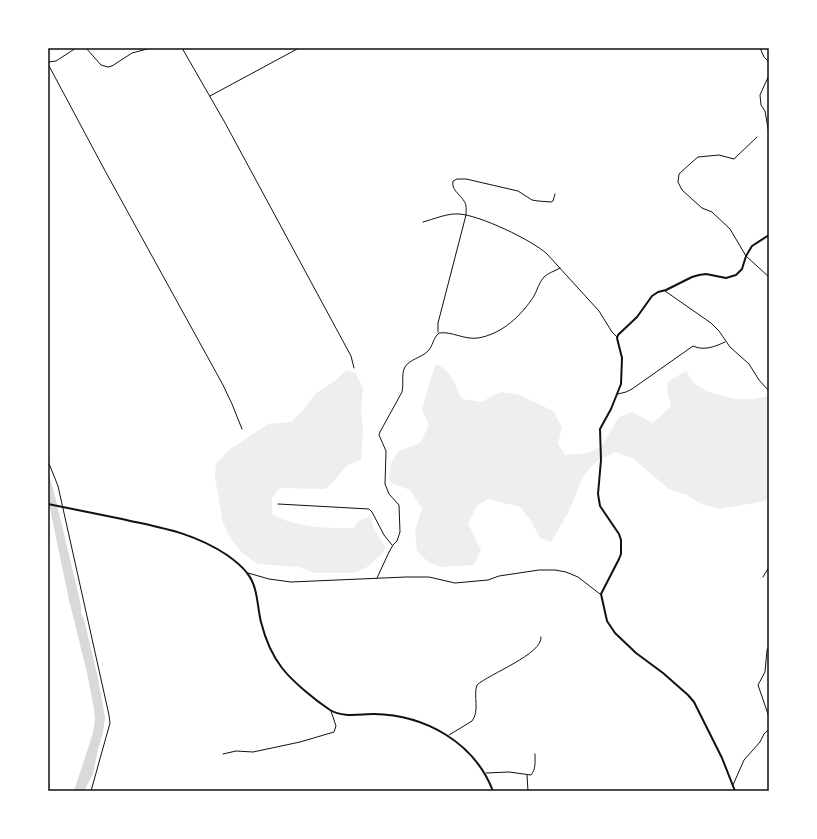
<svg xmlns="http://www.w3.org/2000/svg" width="817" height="839" font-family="'DejaVu Sans',sans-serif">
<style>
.green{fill:#eee}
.water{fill:#d9d9d9}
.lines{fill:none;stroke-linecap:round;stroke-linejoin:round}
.service{stroke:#111;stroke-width:1}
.minor{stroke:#111;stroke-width:2}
.neatline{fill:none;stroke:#111;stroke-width:1.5}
</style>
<rect width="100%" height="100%" fill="#fff"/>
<g class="green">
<path d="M 436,364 C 451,370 455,385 462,399 L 481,402 L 501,392 L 520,395 L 553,411 L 562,427 L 558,444 L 565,455 L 588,453 L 602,446 L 619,417 L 632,412 L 653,423 L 671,406 L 668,393 L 667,382 L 686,371 L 695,384 L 709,392 L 735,399 L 754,399 L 769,396 L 769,500 L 720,509 L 701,504 L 687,495 L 669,489 L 632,458 L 615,452 L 597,461 L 584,475 L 568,513 L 551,542 L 540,538 L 531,521 L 520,507 L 488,499 L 477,506 L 468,523 L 481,550 L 474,565 L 441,567 L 428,562 L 417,551 L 415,531 L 422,508 L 410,490 L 391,483 L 389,476 L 391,463 L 399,451 L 420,443 L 429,425 L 422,410 L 431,377 Z"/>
<path d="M 346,370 L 355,373 L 363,388 L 361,409 L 363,428 L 361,460 L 347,465 L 335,480 L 325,489 L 280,488 L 272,497 L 272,514 C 293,527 329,529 354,528 L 357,522 L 370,516 L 374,529 L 385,547 L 383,553 L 367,567 L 355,573 L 315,573 L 299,567 L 257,564 L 241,552 L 231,539 L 223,523 L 215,477 L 216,464 L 229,450 L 268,424 L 291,422 L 303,410 L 316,393 L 335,381 Z"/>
</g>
<polygon class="water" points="48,472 53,488 80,601 81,608 81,613 84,619 98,678 105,717 103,733 98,749 93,774 84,791 74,791 93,733 95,720 94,709 88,677 69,600 48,499"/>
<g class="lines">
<g class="service">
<polyline points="86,48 101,65 108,67 112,66 132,53 151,48"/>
<polyline points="182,48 224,121 351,356 354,368"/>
<polyline points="760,48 764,57 769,62"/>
<polyline points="48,62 56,61 76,48"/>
<polyline points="48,64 103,167 223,385 232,404 242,429"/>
<polyline points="769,75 760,95 761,105 765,111 769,134"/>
<polyline points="210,96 299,48"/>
<polyline points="757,137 734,159 719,155 698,157 691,163 679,174 678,182 682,190 693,200 702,208 712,212 730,229 746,256 769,277"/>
<path d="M 423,222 C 434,219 448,213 459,214 C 479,215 532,240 547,254 L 599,311 L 612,332 L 617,337"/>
<polyline points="665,291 711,323 719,331 730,347 749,364 759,380 769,391"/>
<path d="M 438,332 L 438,323 L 466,215 C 466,210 467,205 464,201 C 460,194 451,190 453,181 L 457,179 L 466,179 L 518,191 L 532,200 L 538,201 L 551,202 L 553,201 L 555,194"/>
<path d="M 618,394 L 626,392 L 632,389 L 693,346 C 704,351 714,347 725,342"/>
<polyline points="48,461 58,486 109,715 110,723 91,791"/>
<polyline points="278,504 369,509 372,512 384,535 392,545"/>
<polyline points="248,573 269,579 291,582 406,577 429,577 455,583 488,580 499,576 539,570 555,570 566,572 578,577 600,594"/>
<polyline points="763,577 769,567"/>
<path d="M 377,578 L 389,552 L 393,545 L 397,541 L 400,532 L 399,505 L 389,494 L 385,484 L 386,451 L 379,435 L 380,432 L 402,392 C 404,384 401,374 405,367 C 410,359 421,358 428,351 C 433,346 433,338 439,333 C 452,331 464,340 478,338 C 502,334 521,316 534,296 C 537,291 539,282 544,277 C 548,273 555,271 560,268"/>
<polyline points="769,646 767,650 765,672 758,685 769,717"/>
<path d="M 449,735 L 472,721 C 480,711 473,696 477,685 C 489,674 543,654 541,637"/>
<polyline points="223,754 236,751 253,752 300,742 334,732 336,726 331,711"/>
<path d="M 486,773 L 509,772 L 531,775 C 536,769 535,762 535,754"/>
<polyline points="527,775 528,791"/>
<polyline points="733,785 744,760 760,742 764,734 769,729"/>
</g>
<g class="minor">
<path d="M 48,504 C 73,509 97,514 122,519 C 161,528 192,532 227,555 C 234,560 242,566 247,573 C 258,586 257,606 261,622 C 265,638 272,655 282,668 C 293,682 315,700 330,710 C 343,718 360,714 374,714 C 425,715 474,742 493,791"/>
<polyline points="735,791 722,758 694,702 688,695 663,673 636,653 615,633 607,621 601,594 619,559 621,554 621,540 619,534 600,506 598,494 601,460 600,429 611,409 621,384 622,358 617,338 618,335 637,317 652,296 658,292 666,290 692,277 699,275 706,274 726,278 736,275 742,269 746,256 752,246 769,235"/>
</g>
</g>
<rect width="817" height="839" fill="none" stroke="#ffffff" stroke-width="98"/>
<rect x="49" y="49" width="719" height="741" class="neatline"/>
</svg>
